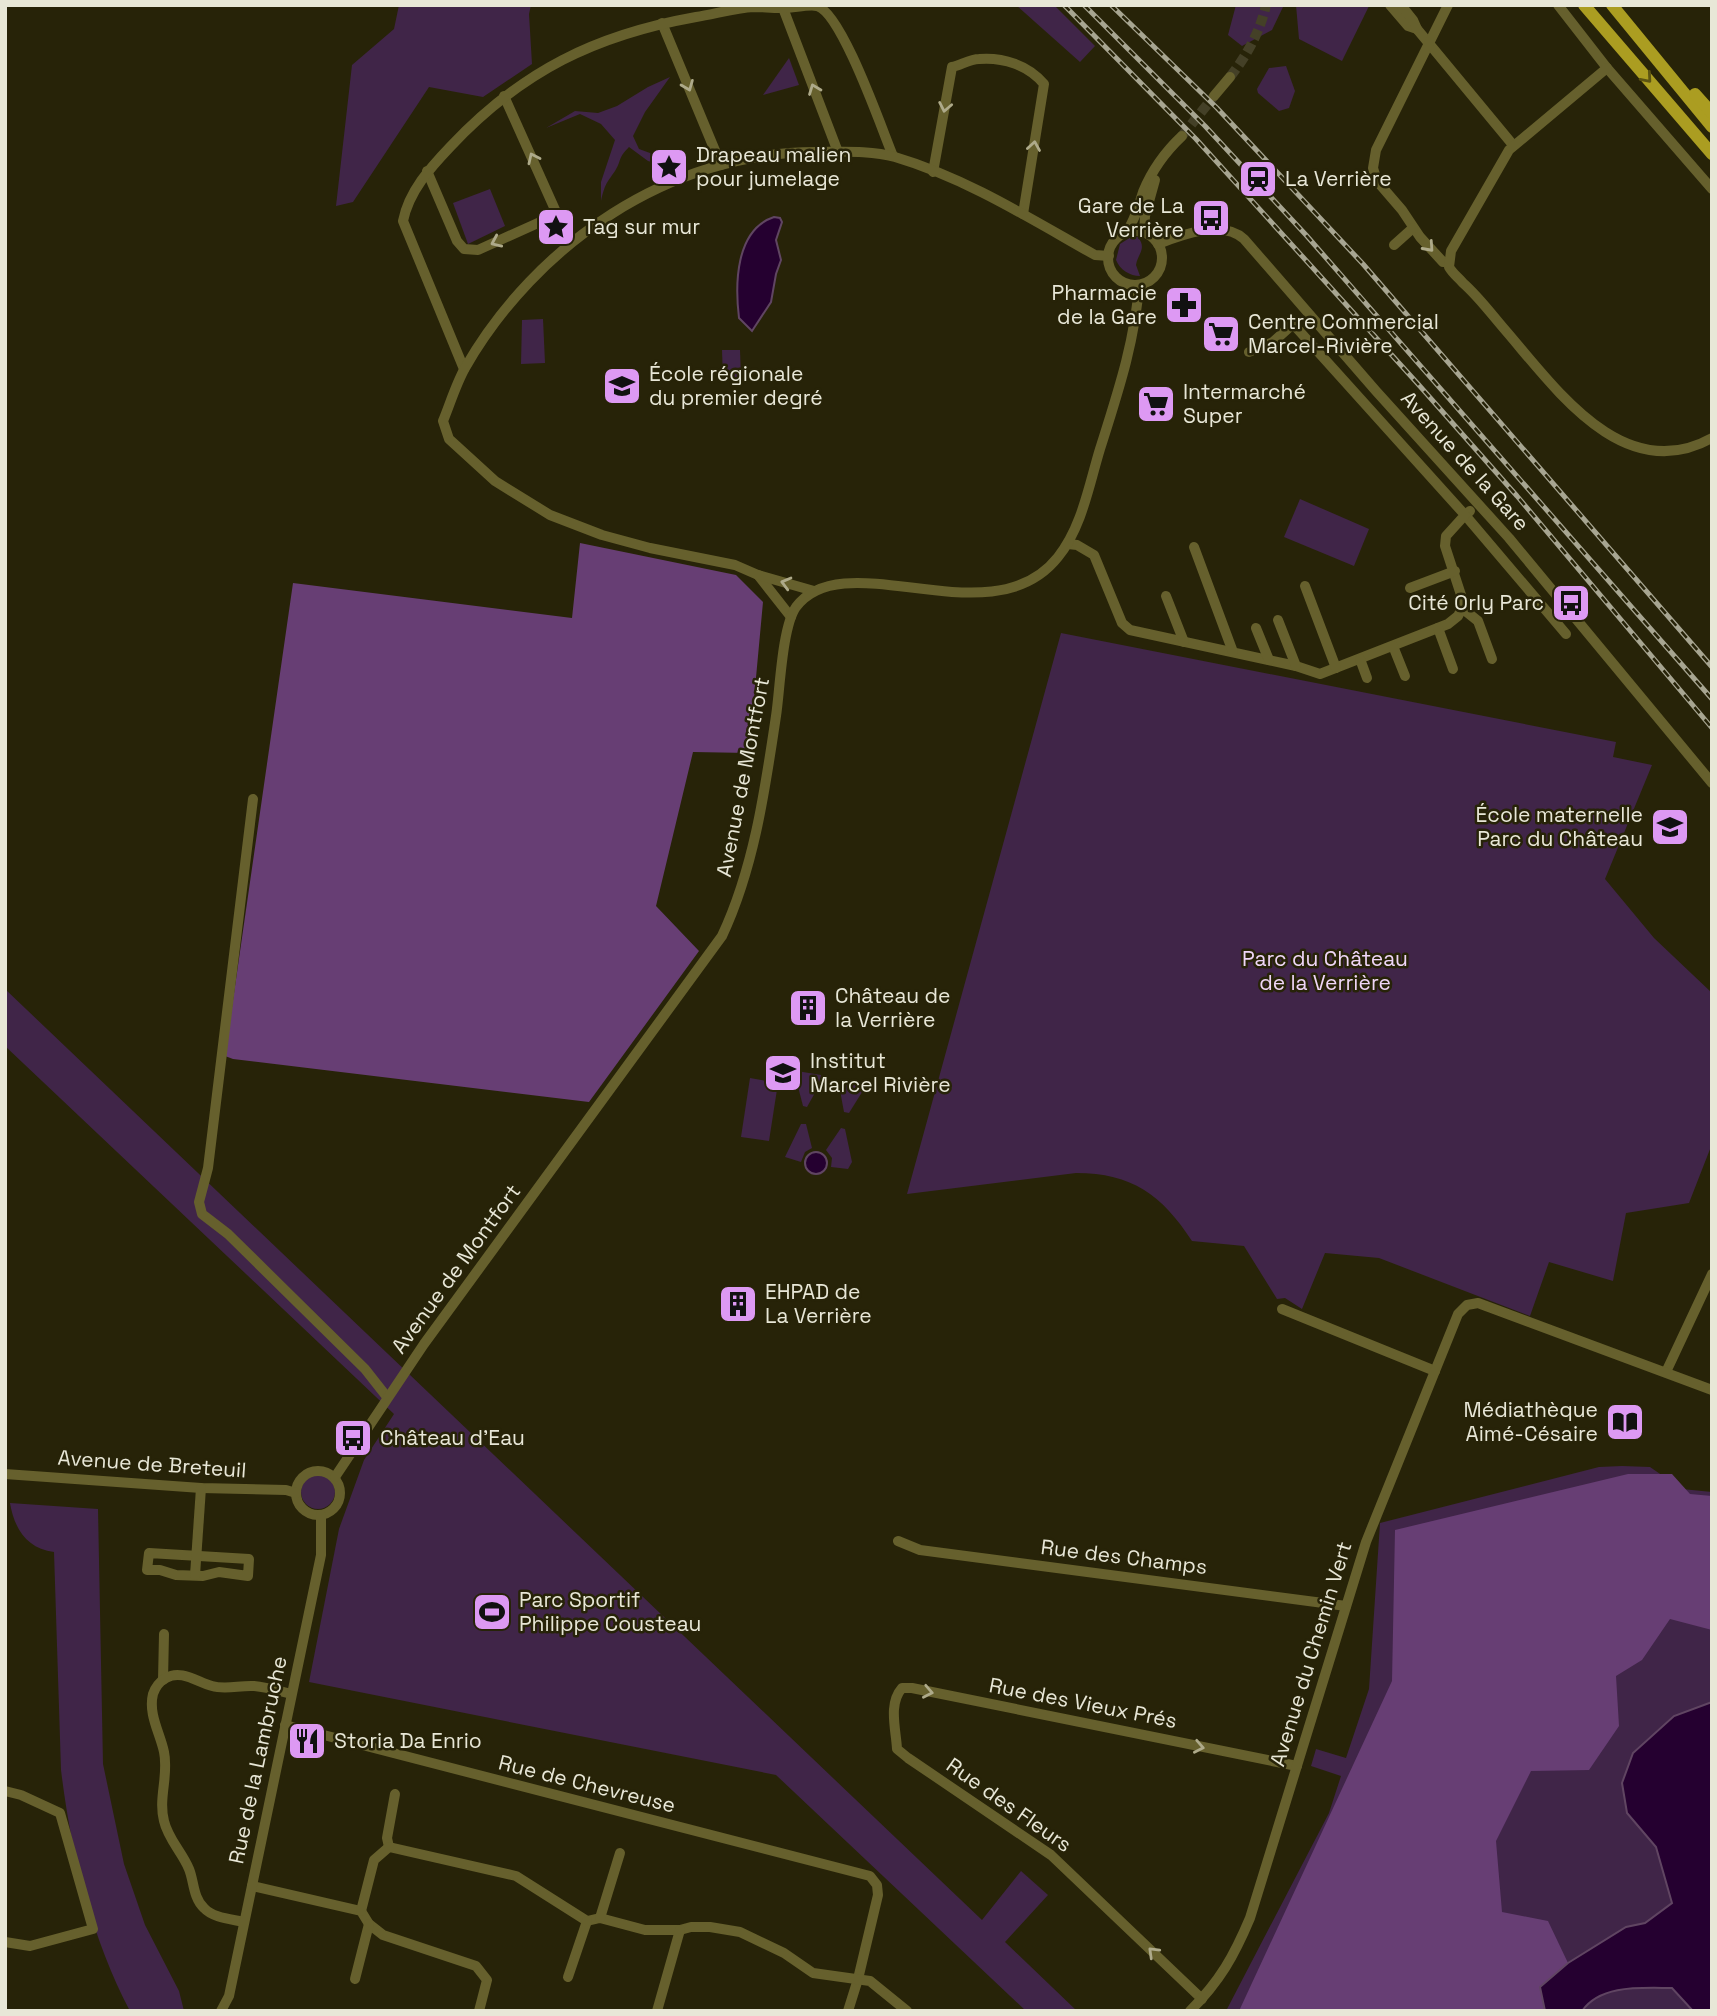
<svg xmlns="http://www.w3.org/2000/svg" width="1717" height="2016" font-family="'Space Grotesk',sans-serif">
<style>
.green{fill:#402548}
.forest{fill:#673e74}
.water{fill:#250030;stroke:#604562;stroke-width:2}
.lines{fill:none;stroke-linecap:round;stroke-linejoin:round}
.minor-tunnel{stroke:#444027;stroke-width:10;stroke-dasharray:10 5;stroke-linecap:butt}
.minor{stroke:#66602d;stroke-width:10}
.major{stroke:#ab9d21;stroke-width:12}
.rail-casing{stroke:#a7a591;stroke-width:5}
.rail{stroke:#272308;stroke-width:2.5;stroke-dasharray:8;stroke-linecap:butt}
.oneway{stroke:#5c5412}
.oneway2{stroke:#aeaa8a}
.labels{text-anchor:middle;stroke-width:5;stroke-linejoin:round;paint-order:stroke}
.poi-label{font-size:21px;fill:#e8e7d7;stroke:#272308;text-anchor:start}
.street-label{font-size:21px;fill:#e8e7d7;stroke:#272308}
.park-label{font-size:21px;fill:#efd6f7;stroke:#272308}
</style>
<rect width="100%" height="100%" fill="#272308"/>
<g class="green">
<polygon points="399,5 531,5 529,14 532,64 483,97 429,87 353,202 336,206 352,65 394,29"/>
<polygon points="1016,5 1054,5 1095,46 1080,62"/>
<polygon points="1236,5 1283,7 1272,30 1242,46 1228,35"/>
<polygon points="1296,5 1368,5 1369,6 1342,61 1299,39"/>
<polygon points="789,58 799,85 763,95"/>
<polygon points="1286,66 1295,91 1289,108 1279,111 1258,93 1257,89 1269,68"/>
<path d="M 670,77 L 645,112 L 633,136 L 639,149 L 650,153 L 655,161 L 669,167 L 648,161 L 629,147 C 617,159 622,160 615,171 C 606,184 605,184 601,201 L 601,182 L 615,140 L 601,124 L 580,114 L 546,128 L 575,111 L 598,113 L 617,106 L 648,87 Z"/>
<polygon points="490,189 505,226 468,244 453,203"/>
<path d="M 1131,237 L 1138,237 C 1147,249 1138,253 1136,265 L 1140,276 C 1130,276 1120,270 1116,260 L 1120,244 Z"/>
<polygon points="543,319 545,363 521,364 522,320"/>
<polygon points="722,350 740,350 741,377 723,378"/>
<polygon points="1300,499 1369,529 1354,566 1284,537"/>
<path d="M 1061,633 L 1616,742 L 1613,757 L 1652,765 L 1605,879 L 1654,938 L 1712,993 L 1712,1144 L 1689,1203 L 1626,1213 L 1613,1281 L 1549,1262 L 1530,1316 L 1379,1258 L 1325,1253 L 1302,1309 L 1285,1298 L 1277,1299 L 1244,1246 L 1192,1241 C 1162,1195 1132,1173 1076,1173 L 907,1194 Z"/>
<polygon points="5,989 982,1920 1021,1871 1048,1895 1005,1942 1077,2011 1026,2011 776,1775 309,1682 339,1529 364,1460 394,1414 5,1046"/>
<polygon points="797,1071 821,1075 821,1082 807,1107 803,1106 796,1079"/>
<polygon points="750,1078 778,1083 769,1141 741,1137"/>
<polygon points="841,1079 865,1083 864,1089 849,1113 844,1112 839,1085"/>
<polygon points="801,1124 806,1124 812,1148 805,1152 801,1162 785,1157"/>
<polygon points="841,1128 845,1129 852,1162 848,1169 831,1167 832,1158 826,1150"/>
<polygon points="1622,1466 1650,1467 1682,1489 1712,1492 1712,2011 1226,2011 1329,1813 1341,1776 1311,1766 1316,1749 1346,1758 1369,1689 1380,1523 1599,1467"/>
<circle cx="318" cy="1492" r="17"/>
<path d="M 10,1503 L 98,1509 L 103,1764 L 124,1864 L 145,1925 L 179,1991 L 184,2011 L 130,2011 C 91,1937 71,1852 61,1770 L 54,1552 C 27,1549 14,1528 10,1503 Z"/>
</g>
<g class="forest">
<polygon points="580,543 736,575 763,602 749,753 693,752 656,906 699,951 589,1102 233,1059 225,1056 293,583 572,618"/>
<polygon points="1628,1474 1672,1474 1690,1494 1712,1496 1712,1630 1670,1619 1642,1660 1616,1676 1619,1726 1589,1770 1531,1771 1496,1841 1502,1912 1548,1921 1568,1963 1540,1987 1545,2011 1239,2011 1392,1681 1395,1530"/>
</g>
<g class="water">
<path d="M 774,217 L 780,218 L 782,222 L 776,240 L 781,260 L 776,274 L 771,302 L 752,331 L 739,318 C 735,285 735,230 774,217 Z"/>
<circle cx="816" cy="1163" r="11"/>
<path d="M 1712,1702 L 1712,2011 L 1693,2011 L 1672,1988 C 1642,1988 1601,1984 1582,2011 L 1545,2011 L 1540,1987 L 1568,1963 L 1626,1927 L 1645,1923 L 1672,1903 L 1656,1847 L 1627,1813 L 1622,1783 L 1633,1753 L 1674,1716 Z"/>
</g>
<g class="lines">
<g class="minor-tunnel">
<path d="M 1230,77 C 1247,55 1260,32 1266,5"/>
<polyline points="1182,136 1214,96"/>
</g>
<g class="minor">
<polyline points="1390,5 1408,26 1417,29"/>
<polyline points="1401,5 1413,20 1417,29 1513,145"/>
<polyline points="1448,5 1376,150 1373,168 1377,181 1402,210 1420,237 1443,262 1448,262"/>
<polyline points="1558,5 1607,68 1712,189"/>
<polyline points="783,8 838,152"/>
<polyline points="662,23 721,165"/>
<path d="M 1607,68 L 1509,150 L 1451,251 L 1449,267 C 1453,274 1458,277 1463,283 C 1479,297 1492,315 1506,331 C 1556,389 1624,487 1712,438"/>
<polyline points="504,96 570,243"/>
<polyline points="1214,96 1230,77"/>
<polyline points="427,171 457,241 464,249 478,250 558,214"/>
<path d="M 933,172 L 952,67 C 961,65 970,59 979,59 C 1003,57 1028,65 1044,84 L 1023,214"/>
<circle cx="1135" cy="258" r="27"/>
<path d="M 1126,233 C 1135,220 1138,207 1143,192 C 1152,170 1165,152 1182,136"/>
<polyline points="1144,233 1145,216 1155,180"/>
<path d="M 1158,244 C 1181,235 1223,219 1244,239 L 1376,391 L 1509,538 L 1712,783"/>
<polyline points="1394,245 1413,228"/>
<path d="M 464,369 L 403,221 C 409,191 430,168 451,146 C 522,71 595,35 696,17 C 715,14 735,8 754,7 C 762,7 771,8 780,8 C 791,9 807,4 817,6 C 842,13 882,130 893,156"/>
<polyline points="1470,511 1465,515 1566,634"/>
<polyline points="1068,544 1077,545 1094,555 1122,623 1130,630 1296,666 1320,674 1448,624 1458,616 1464,604 1445,546 1446,536 1465,515 1293,324 1273,342 1249,352"/>
<polyline points="1194,547 1233,652"/>
<polyline points="758,575 791,617"/>
<polyline points="1305,586 1336,668"/>
<polyline points="1410,588 1455,571"/>
<path d="M 814,591 L 758,575 L 735,565 L 650,548 L 602,535 L 550,515 L 495,481 L 449,439 L 443,421 C 450,404 456,384 465,368 C 536,244 670,152 816,152 C 841,152 871,150 895,157 C 966,178 1031,219 1095,255 L 1109,256"/>
<polyline points="1166,596 1184,642"/>
<polyline points="1463,609 1478,621 1492,659"/>
<polyline points="1278,620 1296,666"/>
<polyline points="1256,628 1269,660"/>
<polyline points="1438,628 1453,669"/>
<polyline points="1393,646 1405,676"/>
<polyline points="1360,659 1367,678"/>
<polyline points="253,799 208,1168 199,1202 202,1214 228,1234 365,1369 387,1397"/>
<polyline points="1282,1309 1435,1371"/>
<polyline points="1666,1372 1712,1274"/>
<circle cx="318" cy="1493" r="22"/>
<polyline points="5,1474 201,1488 286,1490 296,1493"/>
<path d="M 335,1477 L 424,1344 L 722,936 C 754,868 765,790 776,716 C 780,690 782,627 796,607 C 845,541 992,641 1058,557 C 1082,527 1089,485 1100,449 C 1117,395 1135,342 1139,285"/>
<polyline points="898,1541 920,1550 1346,1606"/>
<polygon points="149,1553 249,1559 248,1576 219,1572 203,1576 176,1575 160,1570 147,1570"/>
<polyline points="195,1575 201,1488"/>
<polyline points="163,1680 164,1634"/>
<polyline points="285,1725 870,1876 877,1885 878,1895 858,1979 848,2011"/>
<polyline points="5,1791 21,1795 60,1813 93,1929 30,1946 5,1942"/>
<polyline points="389,1847 387,1838 395,1794"/>
<polyline points="252,1886 361,1911 369,1924 383,1935 476,1966 487,1980 479,2011"/>
<polyline points="361,1911 374,1860 389,1847 516,1876 587,1921 600,1918 645,1930 680,1930 691,1927 710,1927 740,1932 784,1953 813,1973 870,1981 907,2011"/>
<polyline points="600,1918 620,1853"/>
<path d="M 244,1922 C 231,1919 213,1918 204,1908 C 193,1898 194,1881 189,1869 C 182,1852 168,1839 164,1821 C 158,1798 169,1775 164,1752 C 160,1733 148,1714 153,1694 C 155,1688 160,1681 166,1678 C 181,1669 197,1682 212,1686 C 226,1690 240,1685 254,1686 C 267,1687 279,1691 291,1694"/>
<polyline points="568,1977 587,1921"/>
<polyline points="355,1979 369,1924"/>
<path d="M 1202,1999 L 1051,1855 L 908,1758 L 897,1749 C 896,1729 888,1704 902,1688 L 912,1688 L 1297,1766"/>
<polyline points="221,2011 229,1996 321,1555 321,1515"/>
<polyline points="657,2011 680,1930"/>
<path d="M 1190,2011 C 1220,1981 1234,1956 1250,1918 L 1366,1542 L 1458,1314 L 1467,1305 L 1478,1303 L 1712,1390"/>
</g>
<g class="major">
<polyline points="1584,5 1712,154"/>
<polyline points="1612,5 1712,127"/>
<polyline points="1695,94 1712,113"/>
</g>
<defs>
<g id="rail">
<polyline points="1064,5 1196,139 1418,384 1517,496 1712,728"/>
<polyline points="1084,5 1205,126 1306,235 1712,699"/>
<polyline points="1111,5 1217,108 1363,264 1712,667"/>
</g>
</defs>
<use href="#rail" class="rail-casing"/>
<use href="#rail" class="rail"/>
</g>
<defs><path id="oneway-chevron" d="M-2-3.5L2.5 0L-2 3.5" fill="none" stroke-width="1.6" stroke-linecap="round" stroke-linejoin="round" transform="scale(1.75)"/></defs>
<use class="oneway" href="#oneway-chevron" transform="translate(1647 78) rotate(49)"/>
<g class="oneway2">
<use href="#oneway-chevron" transform="translate(688 86) rotate(68)"/>
<use href="#oneway-chevron" transform="translate(814 89) rotate(-111)"/>
<use href="#oneway-chevron" transform="translate(945 107) rotate(101)"/>
<use href="#oneway-chevron" transform="translate(1034 146) rotate(-81)"/>
<use href="#oneway-chevron" transform="translate(533 158) rotate(-115)"/>
<use href="#oneway-chevron" transform="translate(496 242) rotate(156)"/>
<use href="#oneway-chevron" transform="translate(1429 247) rotate(48)"/>
<use href="#oneway-chevron" transform="translate(786 583) rotate(-165)"/>
<use href="#oneway-chevron" transform="translate(928 1692) rotate(11)"/>
<use href="#oneway-chevron" transform="translate(1199 1747) rotate(11)"/>
<use href="#oneway-chevron" transform="translate(1153 1952) rotate(-136)"/>
</g>
<defs>
<symbol id="sight-square" viewBox="-11 -11 22 22"><rect x="-9" y="-9" width="18" height="18" rx="4" fill="#dd99f3" stroke="#272308"/><path d="M0-6L1.8-2.2L6-1.7L2.9 1.2L3.7 5.4L0 3.3L-3.7 5.4L-2.9 1.2L-6-1.7L-1.8-2.2Z" fill="#111"/></symbol>
<symbol id="station-square" viewBox="-11 -11 22 22"><rect x="-9" y="-9" width="18" height="18" rx="4" fill="#dd99f3" stroke="#272308"/><path d="M-3-6H3Q5-6 5-4V2Q5 4 3 4L4.5 6H3L1.5 4h-3L-3 6H-4.5L-3 4Q-5 4-5 2V-4Q-5-6-3-6ZM-3.5-4v3h7v-3ZM-3.5 1v1.5H-2V1ZM2 1v1.5H3.5V1Z" fill="#111"/></symbol>
<symbol id="bus-square" viewBox="-11 -11 22 22"><rect x="-9" y="-9" width="18" height="18" rx="4" fill="#dd99f3" stroke="#272308"/><path d="M-5-6H5V4H4V6H2V4H-2V6H-4V4H-5ZM-3.5-4V0h7V-4ZM-3.5 1.2v1.5H-2V1.2ZM2 1.2v1.5H3.5V1.2Z" fill="#111"/></symbol>
<symbol id="pharmacy-square" viewBox="-11 -11 22 22"><rect x="-9" y="-9" width="18" height="18" rx="4" fill="#dd99f3" stroke="#272308"/><path d="M-2-6h4v4h4v4h-4v4h-4v-4h-4v-4h4Z" fill="#111"/></symbol>
<symbol id="supermarket-square" viewBox="-11 -11 22 22"><rect x="-9" y="-9" width="18" height="18" rx="4" fill="#dd99f3" stroke="#272308"/><path d="M-6-5.5h2.5l.6 2H6L4.5 2H-2.5L-4.4-4H-6ZM-1.5 3.2a1.3 1.3 0 1 0 .1 0ZM3 3.2a1.3 1.3 0 1 0 .1 0Z" fill="#111"/></symbol>
<symbol id="school-square" viewBox="-11 -11 22 22"><rect x="-9" y="-9" width="18" height="18" rx="4" fill="#dd99f3" stroke="#272308"/><path d="M0-5L7-2L0 1L-7-2ZM-4 1L0 2.5L4 1V4Q0 6-4 4Z" fill="#111"/></symbol>
<symbol id="building-square" viewBox="-11 -11 22 22"><rect x="-9" y="-9" width="18" height="18" rx="4" fill="#dd99f3" stroke="#272308"/><path d="M-4-6H4V6H1V3H-1V6H-4ZM-2.5-4.3h1.7v1.8h-1.7ZM.8-4.3h1.7v1.8H.8ZM-2.5-1h1.7V.8h-1.7ZM.8-1h1.7V.8H.8Z" fill="#111"/></symbol>
<symbol id="university-square" viewBox="-11 -11 22 22"><rect x="-9" y="-9" width="18" height="18" rx="4" fill="#dd99f3" stroke="#272308"/><path d="M0-5L7-2L0 1L-7-2ZM-4 1L0 2.5L4 1V4Q0 6-4 4Z" fill="#111"/></symbol>
<symbol id="library-square" viewBox="-11 -11 22 22"><rect x="-9" y="-9" width="18" height="18" rx="4" fill="#dd99f3" stroke="#272308"/><path d="M-6-4Q-3-5.5-.7-3.5V5Q-3 3-6 4ZM6-4Q3-5.5 .7-3.5V5Q3 3 6 4Z" fill="#111"/></symbol>
<symbol id="stadium-square" viewBox="-11 -11 22 22"><rect x="-9" y="-9" width="18" height="18" rx="4" fill="#dd99f3" stroke="#272308"/><path d="M0-5a6.5 5 0 1 0 0 10a6.5 5 0 1 0 0-10ZM-3.5-1.8h7v3.6h-7Z" fill="#111"/></symbol>
<symbol id="restaurant-square" viewBox="-11 -11 22 22"><rect x="-9" y="-9" width="18" height="18" rx="4" fill="#dd99f3" stroke="#272308"/><path d="M-5-6h1v4h1v-4h1v4h1v-4h1v5L-1.5 .5V6h-2V.5L-5-1ZM5-6V6H3V1.5H1.5Q1.5-4 5-6Z" fill="#111"/></symbol>
</defs>
<g fill-rule="evenodd">
<use href="#sight-square" x="647" y="145" width="44" height="44"/>
<use href="#station-square" x="1236" y="157" width="44" height="44"/>
<use href="#bus-square" x="1189" y="196" width="44" height="44"/>
<use href="#sight-square" x="534" y="205" width="44" height="44"/>
<use href="#pharmacy-square" x="1162" y="283" width="44" height="44"/>
<use href="#supermarket-square" x="1199" y="312" width="44" height="44"/>
<use href="#school-square" x="600" y="364" width="44" height="44"/>
<use href="#supermarket-square" x="1134" y="382" width="44" height="44"/>
<use href="#bus-square" x="1549" y="581" width="44" height="44"/>
<use href="#school-square" x="1648" y="805" width="44" height="44"/>
<use href="#building-square" x="786" y="986" width="44" height="44"/>
<use href="#university-square" x="761" y="1051" width="44" height="44"/>
<use href="#building-square" x="716" y="1282" width="44" height="44"/>
<use href="#library-square" x="1603" y="1400" width="44" height="44"/>
<use href="#bus-square" x="331" y="1416" width="44" height="44"/>
<use href="#stadium-square" x="470" y="1590" width="44" height="44"/>
<use href="#restaurant-square" x="285" y="1719" width="44" height="44"/>
</g>
<g class="labels">
<g class="poi-label">
<text x="696" y="162">Drapeau malien<tspan x="696" dy="24">pour jumelage</tspan></text>
<text x="1285" y="186">La Verrière</text>
<text x="1184" y="213" text-anchor="end">Gare de La<tspan x="1184" dy="24">Verrière</tspan></text>
<text x="583" y="234">Tag sur mur</text>
<text x="1157" y="300" text-anchor="end">Pharmacie<tspan x="1157" dy="24">de la Gare</tspan></text>
<text x="1248" y="329">Centre Commercial<tspan x="1248" dy="24">Marcel-Rivière</tspan></text>
<text x="649" y="381">École régionale<tspan x="649" dy="24">du premier degré</tspan></text>
<text x="1183" y="399">Intermarché<tspan x="1183" dy="24">Super</tspan></text>
<text x="1544" y="610" text-anchor="end">Cité Orly Parc</text>
<text x="1643" y="822" text-anchor="end">École maternelle<tspan x="1643" dy="24">Parc du Château</tspan></text>
<text x="835" y="1003">Château de<tspan x="835" dy="24">la Verrière</tspan></text>
<text x="810" y="1068">Institut<tspan x="810" dy="24">Marcel Rivière</tspan></text>
<text x="765" y="1299">EHPAD de<tspan x="765" dy="24">La Verrière</tspan></text>
<text x="1598" y="1417" text-anchor="end">Médiathèque<tspan x="1598" dy="24">Aimé-Césaire</tspan></text>
<text x="380" y="1445">Château d'Eau</text>
<text x="519" y="1607">Parc Sportif<tspan x="519" dy="24">Philippe Cousteau</tspan></text>
<text x="334" y="1748">Storia Da Enrio</text>
</g>
<g class="street-label">
<text transform="translate(1465 461) rotate(48)" y="7">Avenue de la Gare</text>
<text transform="translate(743 777) rotate(-79)" y="7">Avenue de Montfort</text>
<text transform="translate(456 1269) rotate(-54)" y="7">Avenue de Montfort</text>
<text transform="translate(152 1464) rotate(4)" y="7">Avenue de Breteuil</text>
<text transform="translate(1124 1557) rotate(7)" y="7">Rue des Champs</text>
<text transform="translate(1311 1654) rotate(-73)" y="7">Avenue du Chemin Vert</text>
<text transform="translate(1083 1703) rotate(11)" y="7">Rue des Vieux Prés</text>
<text transform="translate(258 1760) rotate(-78)" y="7">Rue de la Lambruche</text>
<text transform="translate(587 1784) rotate(14)" y="7">Rue de Chevreuse</text>
<text transform="translate(1009 1805) rotate(35)" y="7">Rue des Fleurs</text>
</g>
<g class="park-label">
<text x="1325" y="966">Parc du Château<tspan x="1325" dy="24">de la Verrière</tspan></text>
</g>
</g>
<rect width="1717" height="2016" fill="none" stroke="#e8e7d7" stroke-width="14"/>
</svg>
